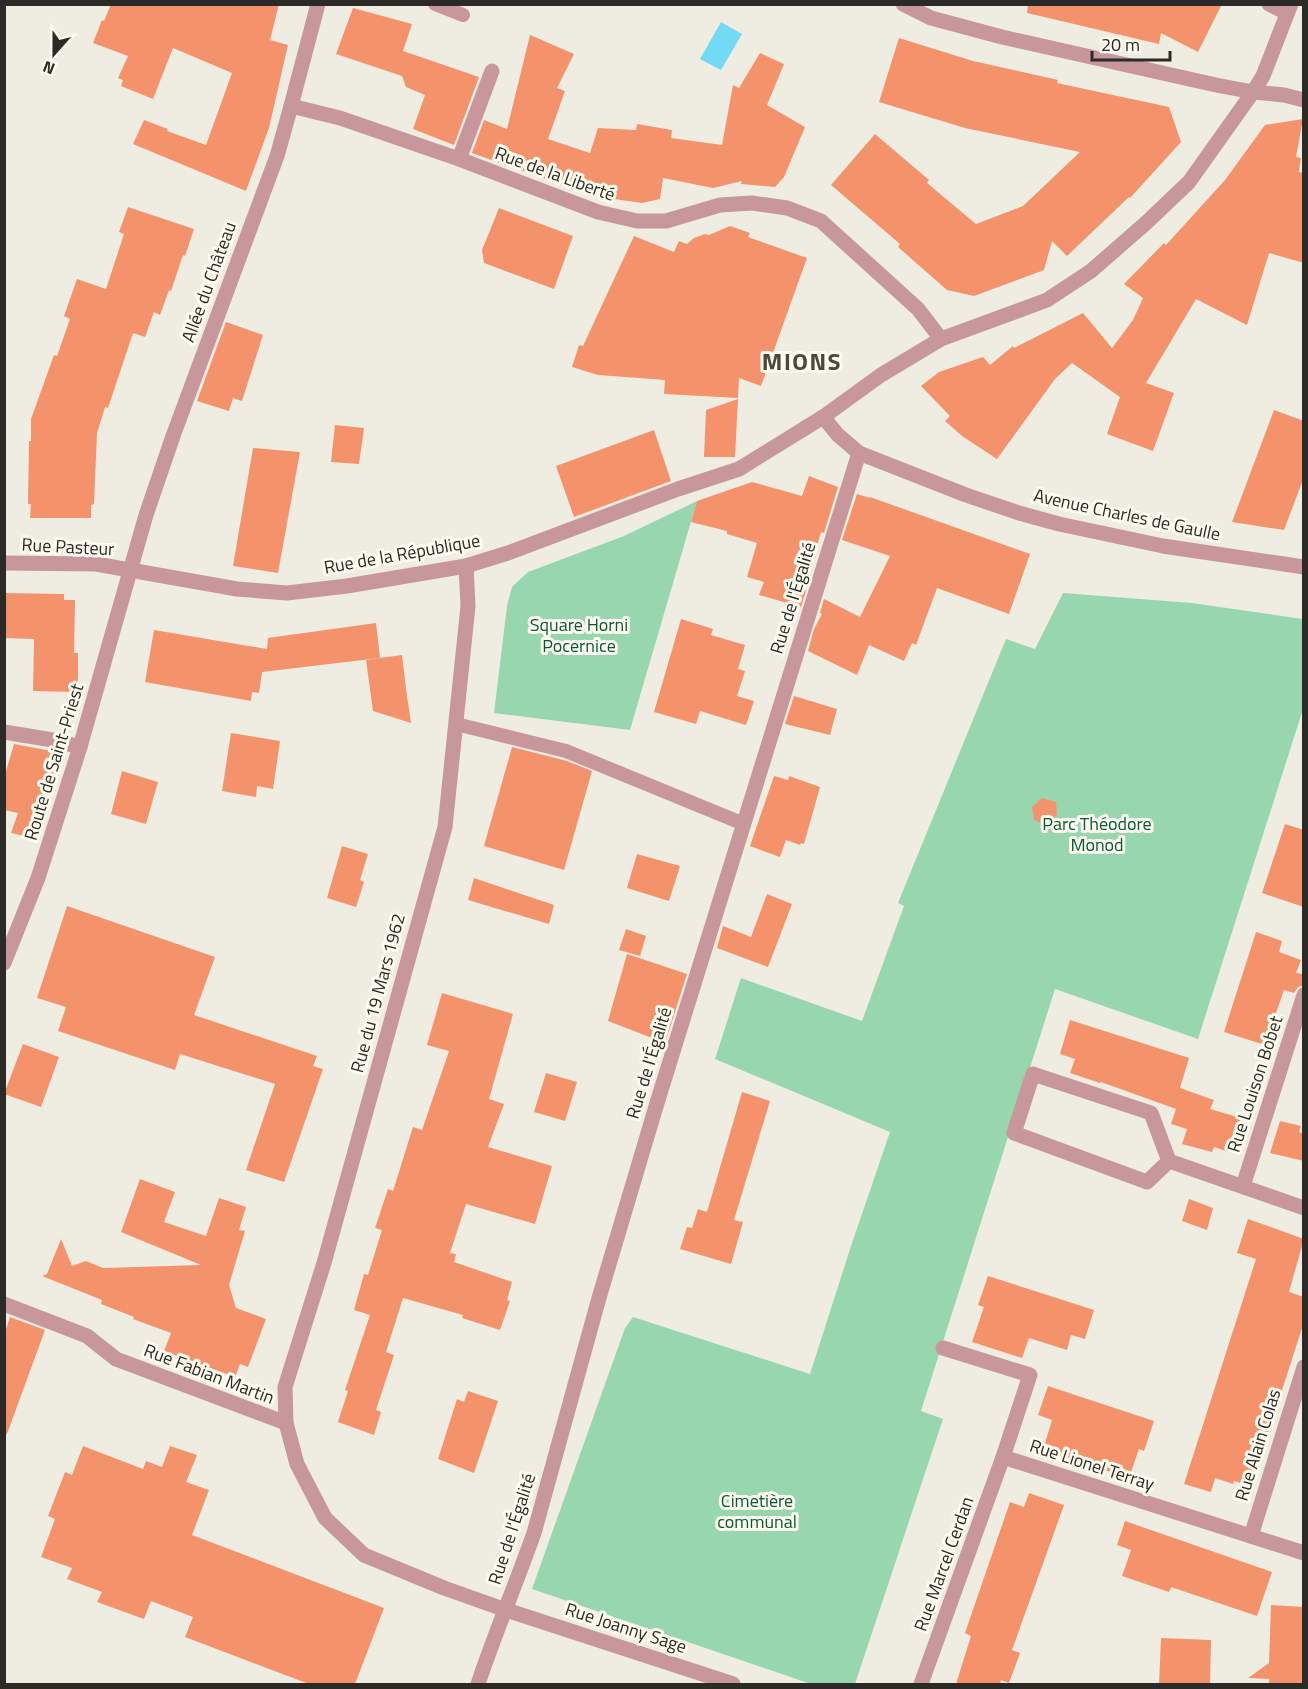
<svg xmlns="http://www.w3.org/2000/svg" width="1308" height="1689" font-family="'Titillium Web',sans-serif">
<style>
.green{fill:#98d6b0}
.water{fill:#73daf6}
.building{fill:#f4936b}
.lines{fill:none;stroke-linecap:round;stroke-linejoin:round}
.service{stroke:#c7979c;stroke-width:14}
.minor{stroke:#c7979c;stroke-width:15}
.labels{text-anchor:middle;stroke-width:6;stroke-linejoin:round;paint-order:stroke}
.street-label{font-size:18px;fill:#2b2a26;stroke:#fdfaef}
.park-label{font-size:18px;fill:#055a35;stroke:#fdfaef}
.district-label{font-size:24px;font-weight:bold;letter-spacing:1.5px;fill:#4a483f;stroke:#fdfaef}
</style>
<rect width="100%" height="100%" fill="#efede2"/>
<g class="green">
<polygon points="697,501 630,730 494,713 507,606 512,587 528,572 624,536"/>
<polygon points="1063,593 1192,603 1303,619 1303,709 1198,1039 1055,989 921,1411 943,1419 855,1684 811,1684 532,1589 625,1328 633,1317 810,1374 851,1246 890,1132 715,1059 741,978 862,1021 904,906 898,903 1006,639 1035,649"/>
</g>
<polygon class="water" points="721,22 742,34 721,70 700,59"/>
<g class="building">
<polygon points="111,4 279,4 270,40 288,45 269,128 246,191 133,144 144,120 168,129 167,131 206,145 232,73 173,48 153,99 121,86 123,80 118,78 128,56 93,43 102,20 104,21"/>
<polygon points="1028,4 1222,4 1198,52 1161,33 1159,44 1027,13"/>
<polygon points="353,8 412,24 403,51 479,77 454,145 413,129 425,95 406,87 402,76 336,54"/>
<polygon points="530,35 574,54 557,88 565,91 548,139 590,153 598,128 636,130 637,124 672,130 671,138 722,145 733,85 739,88 760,53 784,64 767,105 805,127 784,177 775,187 741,184 742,181 713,188 663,178 660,199 642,203 593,196 472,153 484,120 507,129"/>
<polygon points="899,38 973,61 1058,80 1057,83 1169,107 1181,142 1130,198 1129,197 1067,256 1052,241 1044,270 974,296 947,290 898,247 900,244 831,185 875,134 929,180 927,183 976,224 1023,206 1080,152 965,128 879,102"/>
<polygon points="1303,119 1296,157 1301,158 1299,172 1304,173 1304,263 1269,253 1247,325 1196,299 1146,383 1174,393 1153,451 1107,434 1120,397 1072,363 1055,379 997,459 962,436 945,421 950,416 921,386 939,372 983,357 990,365 1013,346 1014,348 1083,313 1112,348 1133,320 1143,298 1124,284 1164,243 1166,245 1225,180 1265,125"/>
<polygon points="128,207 194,229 185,256 183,255 171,291 169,290 160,315 154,312 145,337 133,333 108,408 105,407 97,433 94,504 91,505 91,518 30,518 31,504 28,504 29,441 31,441 31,419 54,355 57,356 70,319 64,316 77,279 106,289 124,234 119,232"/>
<polygon points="499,208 573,236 554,289 484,263 482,250"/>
<polygon points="730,226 750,233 748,237 807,258 761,386 739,378 738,398 664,394 665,380 598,375 572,367 579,345 583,346 634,236 674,252 679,241 687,244 694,238 705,234 709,235"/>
<polygon points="226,322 263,335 242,401 233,398 229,411 197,401"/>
<polygon points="738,399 735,457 704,457 706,410"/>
<polygon points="1274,410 1304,421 1304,477 1284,530 1232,522"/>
<polygon points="335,425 364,428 359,464 331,462"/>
<polygon points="654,430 671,481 574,517 556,466"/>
<polygon points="253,448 300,452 278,573 233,566"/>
<polygon points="809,476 838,487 824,533 821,532 804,590 806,591 801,607 759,595 764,582 747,577 757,543 727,534 727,531 691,522 697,501 752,482 802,496"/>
<polygon points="857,494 870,498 870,497 1030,554 1009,614 937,588 916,645 912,643 904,661 869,645 857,675 808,651 814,629 822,614 820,613 824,599 860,617 890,556 842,540"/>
<polygon points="4,593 64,594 64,600 75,600 74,653 78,653 78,692 33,691 34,639 4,638"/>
<polygon points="681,619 713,629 711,635 745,645 738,669 745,671 737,696 754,701 746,725 700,711 696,724 654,712"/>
<polygon points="376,623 380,658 262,672 259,693 252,692 251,701 145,682 154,630 267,649 268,638"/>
<polygon points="402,655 406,689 411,723 373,711 366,660"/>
<polygon points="794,696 837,709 830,735 785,724"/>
<polygon points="231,733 280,741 273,789 257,786 256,797 222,791"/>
<polygon points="14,744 62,753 33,838 11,833 18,813 4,810 4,778"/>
<polygon points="512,747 567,761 592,771 564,870 484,846"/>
<polygon points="122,771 158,782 146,824 111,814"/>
<polygon points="774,776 788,780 789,776 820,787 804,844 801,843 800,845 786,840 780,857 750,846"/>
<polygon points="1042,798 1056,802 1057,815 1047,825 1034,820 1032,807"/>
<polygon points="1285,824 1304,830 1304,907 1262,893"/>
<polygon points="342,846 368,854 360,880 364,882 356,907 327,898"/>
<polygon points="637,854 680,866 669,901 627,888"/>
<polygon points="474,878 554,905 549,924 468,900"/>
<polygon points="767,894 792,904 768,967 717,948 723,926 751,937"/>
<polygon points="67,906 215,957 194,1015 317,1056 313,1066 323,1069 284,1182 246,1170 275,1084 180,1054 175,1070 58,1031 66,1007 37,998"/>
<polygon points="626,929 646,936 640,956 619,950"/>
<polygon points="1256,932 1282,941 1279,952 1301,960 1296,973 1304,974 1304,985 1298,987 1294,993 1284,990 1265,1045 1224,1032"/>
<polygon points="627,954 687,974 665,1043 608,1021"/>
<polygon points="442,993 513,1014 489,1099 504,1104 488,1147 552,1166 535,1224 466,1204 450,1253 456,1254 454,1262 512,1282 507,1300 510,1301 500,1330 462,1318 463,1315 403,1298 386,1352 394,1355 376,1410 381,1412 374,1435 338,1422 348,1391 345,1390 370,1315 354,1310 364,1274 368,1275 382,1230 375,1228 388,1189 393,1191 413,1127 422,1130 449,1051 427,1045"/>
<polygon points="1070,1020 1189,1058 1180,1088 1214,1100 1210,1109 1241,1118 1229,1152 1214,1147 1212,1152 1182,1144 1187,1129 1171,1124 1176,1109 1101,1082 1100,1083 1070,1073 1075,1059 1060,1054"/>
<polygon points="23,1044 59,1057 41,1107 4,1094"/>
<polygon points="546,1073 577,1082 565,1121 534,1112"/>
<polygon points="742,1092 770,1101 734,1220 743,1222 731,1264 680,1249 687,1227 692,1228 698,1209 707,1212"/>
<polygon points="1280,1121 1301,1126 1299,1132 1304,1134 1304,1161 1270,1153"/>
<polygon points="140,1179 175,1192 164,1222 206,1236 219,1198 246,1207 239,1230 245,1231 229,1285 236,1308 266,1319 248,1367 240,1364 235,1377 164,1351 171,1333 133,1319 134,1317 101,1304 102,1300 42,1276 47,1274 61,1239 72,1266 86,1261 103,1268 201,1265 121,1232"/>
<polygon points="1189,1199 1213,1208 1207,1230 1182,1221"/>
<polygon points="1248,1219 1304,1239 1289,1292 1304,1297 1304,1322 1251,1486 1234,1481 1233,1484 1215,1478 1211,1492 1184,1484 1256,1259 1237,1253"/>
<polygon points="988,1276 1094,1310 1085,1339 1071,1335 1067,1350 1029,1338 1022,1358 972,1342 984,1307 978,1305"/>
<polygon points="10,1317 45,1330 7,1434 4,1434 4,1335"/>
<polygon points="1048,1386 1154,1421 1144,1451 1139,1449 1129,1478 1043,1450 1052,1420 1038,1415"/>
<polygon points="468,1391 498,1401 474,1473 438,1459 457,1399 464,1402"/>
<polygon points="83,1446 143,1469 146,1461 162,1467 170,1446 197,1455 186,1482 209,1490 192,1535 384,1608 355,1684 309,1684 185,1637 193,1617 151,1601 144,1619 97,1602 102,1592 67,1579 72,1568 41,1557 55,1519 48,1516 65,1472 72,1475"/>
<polygon points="1029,1493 1064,1505 1012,1650 1020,1653 1009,1683 1001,1680 1000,1684 956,1684 971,1636 965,1633 1010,1502 1024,1507"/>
<polygon points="1125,1521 1272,1572 1257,1616 1171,1587 1169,1592 1122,1576 1131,1550 1117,1545"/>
<polygon points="1271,1605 1304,1607 1304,1684 1269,1684 1269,1679 1248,1678 1269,1663"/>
<polygon points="1161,1638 1211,1640 1210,1684 1159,1684"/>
</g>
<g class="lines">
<g class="service">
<polyline points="435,4 463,15"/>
<polyline points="456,724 566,751 744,824"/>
</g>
<g class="minor">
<polyline points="903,4 931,18 1002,37 1216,85 1253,92 1284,95 1304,100"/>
<polyline points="1269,4 1287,13"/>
<polyline points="291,106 340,118 459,159 598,212 637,221 666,221 720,205 752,203 787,208 821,221 918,309 941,339"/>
<polyline points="459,159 492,71"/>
<polyline points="823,417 838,435 859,453 966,495 1019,513 1059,524 1163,546 1304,567"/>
<polyline points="4,563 96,564 237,589 287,593 347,586 466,566 508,553 678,489 739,469 823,417 881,375 941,339 1047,300 1091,271 1146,223 1189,182 1253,92 1263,76 1291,4"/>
<polyline points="466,566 468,606 445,827 324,1263 285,1387 286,1423 297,1464 325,1518 364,1555 444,1588 506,1610 733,1684"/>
<polyline points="4,732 53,740 80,747"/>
<polyline points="4,963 38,878 80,747 146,515 173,436 277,156 291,106 318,4"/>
<polyline points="1169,1161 1147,1182 1014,1133 1033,1074 1151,1113 1169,1161 1304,1208"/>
<polyline points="1243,1186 1304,995"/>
<polyline points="4,1304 87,1336 116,1359 286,1423"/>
<polyline points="943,1348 1030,1375 1003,1457 1304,1553"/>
<polyline points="1251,1536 1304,1367"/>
<path d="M 478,1684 C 495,1633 516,1584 534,1533 L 599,1298 L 657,1103 L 859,453"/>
<polyline points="921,1684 1003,1457"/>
</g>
</g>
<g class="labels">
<g class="street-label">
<text transform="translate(555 174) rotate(20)" y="6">Rue de la Liberté</text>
<text transform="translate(209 282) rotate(-70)" y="6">Allée du Château</text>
<text transform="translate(1127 515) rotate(12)" y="6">Avenue Charles de Gaulle</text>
<text transform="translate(68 547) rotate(3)" y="6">Rue Pasteur</text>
<text transform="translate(402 554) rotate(-10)" y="6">Rue de la République</text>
<text transform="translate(793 598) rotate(-73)" y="6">Rue de l'Égalité</text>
<text transform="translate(54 762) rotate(-73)" y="6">Route de Saint-Priest</text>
<text transform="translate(378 993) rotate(-75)" y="6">Rue du 19 Mars 1962</text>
<text transform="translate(649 1063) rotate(-73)" y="6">Rue de l'Égalité</text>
<text transform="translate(1255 1084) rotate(-72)" y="6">Rue Louison Bobet</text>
<text transform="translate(209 1374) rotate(21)" y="6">Rue Fabian Martin</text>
<text transform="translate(1258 1445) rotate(-73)" y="6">Rue Alain Colas</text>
<text transform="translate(1092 1465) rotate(18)" y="6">Rue Lionel Terray</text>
<text transform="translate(512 1529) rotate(-72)" y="6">Rue de l'Égalité</text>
<text transform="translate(944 1564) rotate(-70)" y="6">Rue Marcel Cerdan</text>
<text transform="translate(626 1628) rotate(18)" y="6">Rue Joanny Sage</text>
</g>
<g class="park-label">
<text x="579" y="631">Square Horni<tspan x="579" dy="21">Pocernice</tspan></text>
<text x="1097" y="830">Parc Théodore<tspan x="1097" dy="21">Monod</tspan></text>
<text x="757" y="1507">Cimetière<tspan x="757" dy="21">communal</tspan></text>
</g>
<g class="district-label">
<text x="802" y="370">MIONS</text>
</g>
</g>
<rect width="1308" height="1689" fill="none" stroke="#2b2a26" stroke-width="12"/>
<g transform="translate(54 54) rotate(201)" stroke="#fdfaef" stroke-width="4.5" paint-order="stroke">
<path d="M0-4.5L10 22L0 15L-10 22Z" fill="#2b2a26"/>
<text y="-9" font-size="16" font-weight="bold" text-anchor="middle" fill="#2b2a26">N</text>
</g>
<path d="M1092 51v9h78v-9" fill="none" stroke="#2b2a26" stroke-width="3"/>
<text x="1101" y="51" font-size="18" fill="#2b2a26" stroke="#fdfaef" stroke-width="4.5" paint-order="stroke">20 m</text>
</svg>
